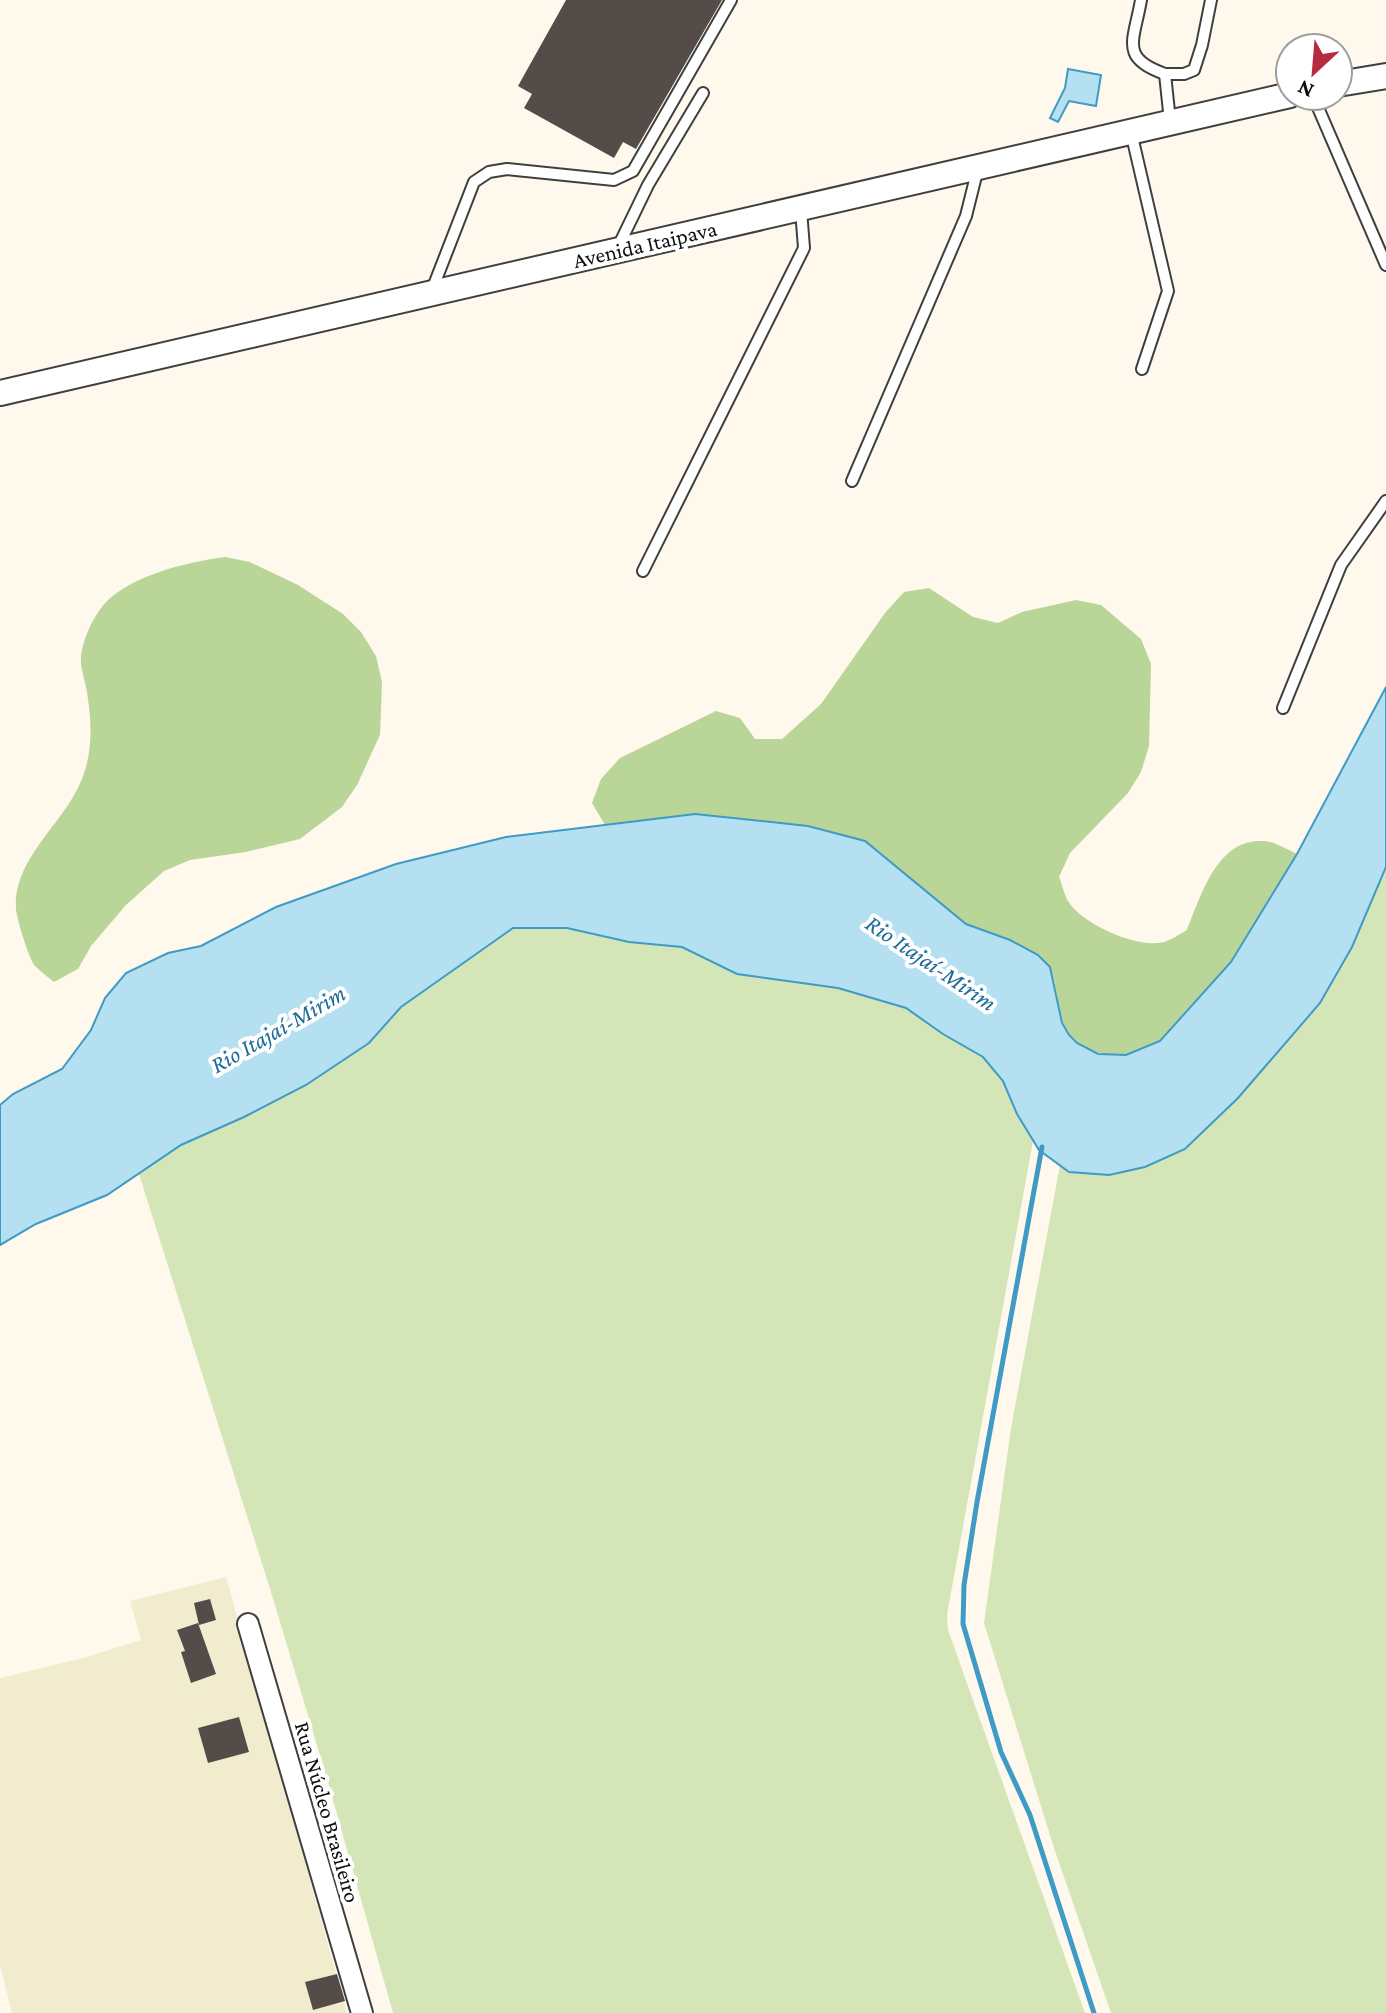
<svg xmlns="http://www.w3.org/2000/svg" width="1386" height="2013" font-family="'Crimson Pro',serif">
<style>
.farmland{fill:#f2ecce}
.green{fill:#d4e6b8}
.forest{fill:#b9d698}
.water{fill:#b4e0f2;stroke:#3f9bc5;stroke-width:2}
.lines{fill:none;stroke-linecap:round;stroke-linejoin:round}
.stream{stroke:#3f9bc5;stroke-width:5}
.building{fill:#544c49}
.service-casing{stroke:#3f3f3f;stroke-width:14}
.minor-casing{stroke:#3f3f3f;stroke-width:24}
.tertiary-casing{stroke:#3f3f3f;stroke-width:28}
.service{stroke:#fff;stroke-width:10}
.minor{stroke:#fff;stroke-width:20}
.tertiary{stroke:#fff;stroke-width:24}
.labels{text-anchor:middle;stroke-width:8;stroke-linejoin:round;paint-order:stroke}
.street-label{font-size:22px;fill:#0c0c0c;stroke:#fff}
.water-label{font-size:24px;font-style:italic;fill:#1d6c97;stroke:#fff}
</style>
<rect width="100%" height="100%" fill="#fef9ec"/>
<polygon class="farmland" points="226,1577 347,2013 12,2013 0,1965 0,1678 83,1658 141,1640 130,1601"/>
<g class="green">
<polygon points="1386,867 1386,2013 1111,2013 1054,1848 984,1623 1011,1428 1060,1165 1069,1172 1238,1098 1320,1003 1352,947"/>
<polygon points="513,928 567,928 629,942 683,947 737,974 838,988 906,1008 943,1034 983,1057 1003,1081 1017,1114 1033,1141 947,1615 948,1630 1085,2013 393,2013 328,1782 271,1592 139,1174 181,1145 244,1117 306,1085 369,1043 401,1007"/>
</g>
<g class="forest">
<path d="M 225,557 L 250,562 L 298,585 L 343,614 L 361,632 L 376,656 L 382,682 L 380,735 L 357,785 L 342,807 L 300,839 L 246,852 L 190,860 L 164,871 L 126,905 L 91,946 L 78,969 L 54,982 C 48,977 41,972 35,966 C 29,959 17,920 16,909 C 13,854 71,820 85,770 C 93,744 91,718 87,692 C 85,681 80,667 81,656 C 83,640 90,624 99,611 C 121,577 187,562 225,557 Z"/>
<path d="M 929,588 L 973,617 L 998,623 L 1022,612 L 1076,600 L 1101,605 L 1141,639 L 1151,664 L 1149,746 L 1141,772 L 1128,793 L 1070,853 L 1059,877 C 1062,884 1064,894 1068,901 C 1082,924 1137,949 1164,942 C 1171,940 1180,934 1187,930 C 1202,893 1220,829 1274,843 C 1281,846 1289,850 1297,854 L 1231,962 L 1172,1030 L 1160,1041 L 1126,1055 L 1108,1056 L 1087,1049 L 1069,1035 L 1062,1023 L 1054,980 L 1010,940 L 967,924 L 865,841 L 695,814 L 605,825 L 592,803 L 601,779 L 620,758 L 716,711 L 740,718 L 755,739 L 782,739 L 821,704 L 885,613 L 904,592 Z"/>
</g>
<g class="water">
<polygon points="1068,69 1101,75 1096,106 1069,101 1058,122 1050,118 1065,88"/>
<polygon points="1386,687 1386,867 1352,947 1320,1003 1238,1098 1185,1149 1145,1167 1109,1175 1069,1172 1039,1150 1017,1114 1003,1081 983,1057 943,1034 906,1008 838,988 737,974 682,947 629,942 567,928 513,928 401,1007 369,1043 306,1085 244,1117 181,1145 107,1195 36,1224 0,1245 0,1105 13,1094 62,1069 91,1030 105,998 126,973 168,953 201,946 276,907 396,864 506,837 695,814 808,826 865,841 966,924 1010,940 1038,955 1050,967 1062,1023 1069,1035 1077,1043 1098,1054 1126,1055 1160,1041 1231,962 1297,854"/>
</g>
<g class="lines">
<polyline class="stream" points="1042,1147 977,1502 964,1585 963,1624 1001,1752 1030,1815 1094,2013"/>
</g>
<g class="building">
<polygon points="566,0 722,0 636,149 623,142 614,158 524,108 532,94 518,86"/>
<polygon points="210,1599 216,1620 199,1625 194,1603"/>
<polygon points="198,1623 216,1674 191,1683 181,1652 185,1651 177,1630"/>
<polygon points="239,1717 249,1752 208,1763 198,1728"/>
<polygon points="337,1974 345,2001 313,2010 305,1982"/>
</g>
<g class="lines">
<defs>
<g id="service">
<path d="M 1141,0 C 1134,41 1119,58 1165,74"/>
<polyline points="1313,96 1386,265"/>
<polyline points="1170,121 1165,74 1184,74 1194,70 1202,45 1211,0"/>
<polyline points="1131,132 1168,291 1142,369"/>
<polyline points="617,249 648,185 703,93"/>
<polyline points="432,290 474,182 489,172 507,169 614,180 633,171 731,0"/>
<polyline points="852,481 966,216 978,168"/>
<polyline points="643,571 804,248 801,210"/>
<polyline points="1283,708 1341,565 1386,501"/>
</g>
<polyline id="minor" points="248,1624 362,2013"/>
<g id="tertiary">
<polyline points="1338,84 1386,76"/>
<polyline points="0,393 1290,95"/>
</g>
</defs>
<use href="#service" class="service-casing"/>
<use href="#minor" class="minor-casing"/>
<use href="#tertiary" class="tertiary-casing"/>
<use href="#service" class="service"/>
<use href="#minor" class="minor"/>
<use href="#tertiary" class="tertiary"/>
</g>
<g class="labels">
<g class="street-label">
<text transform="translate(645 244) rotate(-13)" y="8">Avenida Itaipava</text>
<text transform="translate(328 1812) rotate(74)" y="8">Rua Núcleo Brasileiro</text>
</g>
<g class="water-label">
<text transform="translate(931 963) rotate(34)" y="8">Rio Itajaí-Mirim</text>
<text transform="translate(278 1029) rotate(-30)" y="8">Rio Itajaí-Mirim</text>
</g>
</g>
<g transform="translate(1314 72) rotate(206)"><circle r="38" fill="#ffffff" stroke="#9e9e9e" stroke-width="2"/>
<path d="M0-6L14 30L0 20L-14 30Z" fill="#b42c3e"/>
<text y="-12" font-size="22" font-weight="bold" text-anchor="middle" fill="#0c0c0c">N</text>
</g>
</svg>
